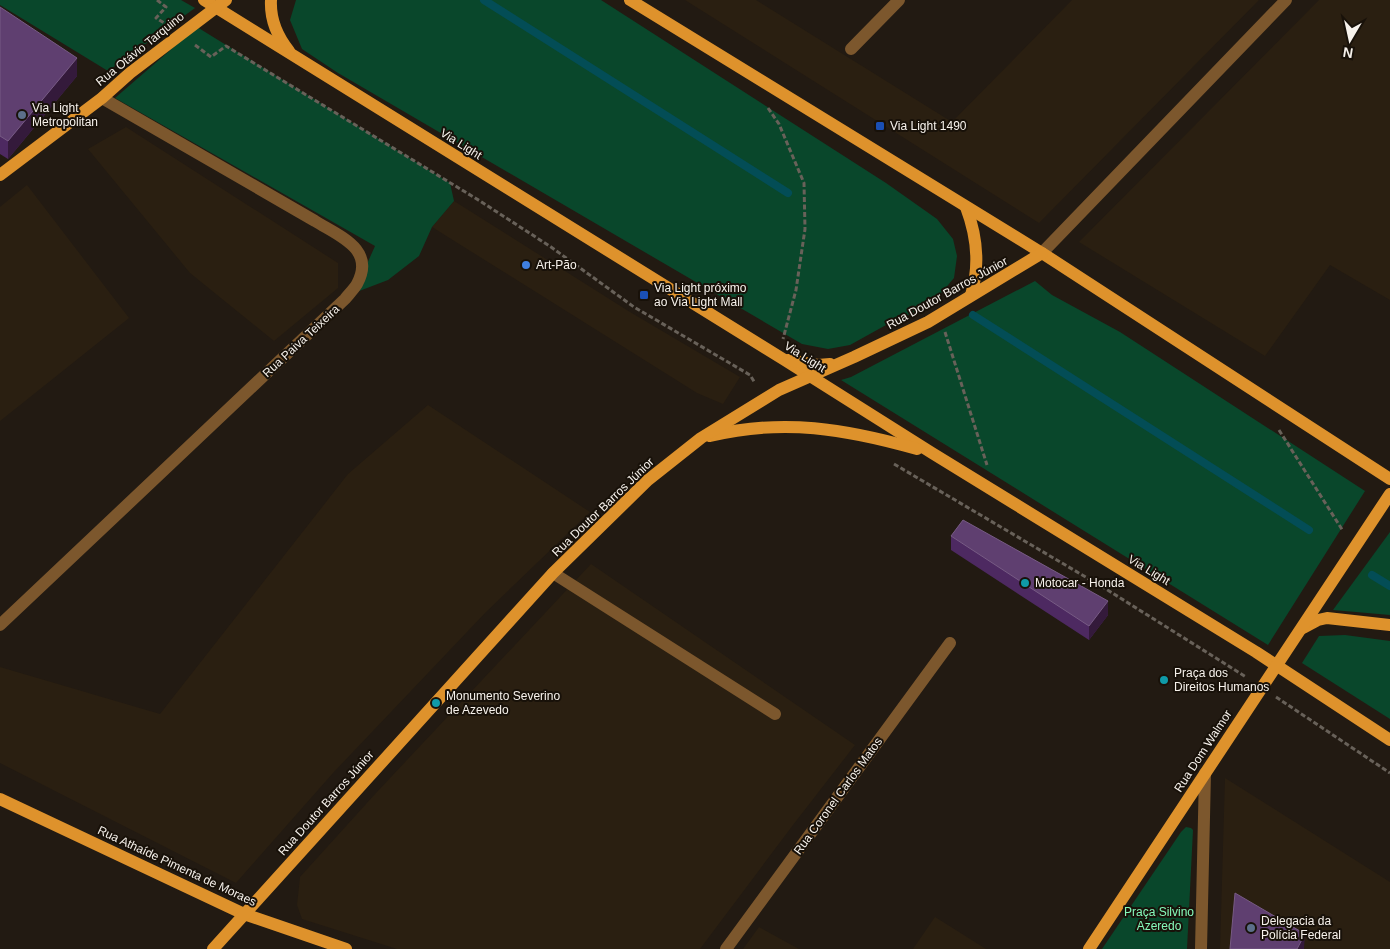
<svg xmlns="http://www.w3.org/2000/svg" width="1390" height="949" font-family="Helvetica,sans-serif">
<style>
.built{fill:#2a1f11}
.green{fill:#09472b}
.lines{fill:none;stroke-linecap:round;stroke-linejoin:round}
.stream{stroke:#034d56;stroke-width:8}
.path{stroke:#686159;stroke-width:3;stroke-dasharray:5 2.5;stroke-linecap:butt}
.minor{stroke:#7c572d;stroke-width:12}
.major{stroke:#de922c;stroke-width:12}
.wall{fill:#4d2961}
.shaded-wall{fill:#341a3b}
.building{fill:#5f3f70;stroke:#775b84}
.service-dot{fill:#5c6f8a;stroke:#181109;stroke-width:2}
.transit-dot{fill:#1a4fb4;stroke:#181109;stroke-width:2}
.shop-dot{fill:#3f7fe0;stroke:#181109;stroke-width:2}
.culture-dot{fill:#0f9aa8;stroke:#181109;stroke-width:2}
.labels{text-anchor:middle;stroke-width:4;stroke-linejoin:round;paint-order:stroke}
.street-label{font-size:12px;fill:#f7f2ec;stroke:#181109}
.poi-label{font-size:12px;fill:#f7f2ec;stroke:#181109;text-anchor:start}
.park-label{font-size:12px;fill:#85f9ba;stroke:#181109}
</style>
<rect width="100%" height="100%" fill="#221a12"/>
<g class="built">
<polygon points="685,0 756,0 952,122 1072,0 1259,0 1039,223"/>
<polygon points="1319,0 1390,0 1390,300 1330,265 1265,356 1079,242"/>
<polygon points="126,127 338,263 338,288 274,341 190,273 88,149"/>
<polygon points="27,185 129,318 0,421 0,207"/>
<polygon points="454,201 630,312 740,377 723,404 697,393 432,227"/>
<polygon points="428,405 590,512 486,612 333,773 236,883 0,763 0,667 160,714 348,474"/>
<polygon points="591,564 855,745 793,825 700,949 397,949 302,919 297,905 300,877 376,793"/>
<polygon points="1225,778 1390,882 1390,949 1220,949"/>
<polygon points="935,917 986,949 913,949"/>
<polygon points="759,927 799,949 743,949"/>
</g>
<g class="green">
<polygon points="0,0 181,0 195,8 108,71 0,5"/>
<polygon points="296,0 601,0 886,183 937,219 953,239 957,256 954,278 931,305 886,325 850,345 828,349 802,344 338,73 302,49 290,20"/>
<polygon points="197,27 450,183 454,201 432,227 419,256 388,280 354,293 375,246 115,98"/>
<polygon points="1035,281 1052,295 1120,332 1365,491 1268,645 841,380 851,377"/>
<polygon points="1390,532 1390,615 1333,610"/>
<polygon points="1345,635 1390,641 1390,719 1302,663 1319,636"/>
<polygon points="1186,827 1191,828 1193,830 1187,949 1102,949 1181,832"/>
</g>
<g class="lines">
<g class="stream">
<polyline points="484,0 788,193"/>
<polyline points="973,315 1309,530"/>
<polyline points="1372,575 1390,586"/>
</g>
<g class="path">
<polyline points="157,0 166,7 156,18 166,24"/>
<polyline points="195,45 211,57 226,46 480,201 551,247 634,307 750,375 755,383"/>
<polyline points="768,108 779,124 804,183 805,229 796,290 783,339"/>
<polyline points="945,332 987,465"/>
<polyline points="1279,430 1343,531"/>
<polyline points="894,464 1106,589 1246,677"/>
<polyline points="1276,697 1390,773"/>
</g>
<g class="minor">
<polyline points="851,49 899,0"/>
<polyline points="1042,253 1286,0"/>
<polyline points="553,573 775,714"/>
<path d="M 0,625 L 345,299 C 349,294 354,289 357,284 C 376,249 339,236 315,221 L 102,98"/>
<polyline points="726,949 950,643"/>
<polyline points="1201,949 1205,773"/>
</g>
<g class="major">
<polyline points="204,0 783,359 932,453 1256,652 1390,740"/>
<path d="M 271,0 C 270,19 277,36 289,51"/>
<polyline points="630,0 1042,253 1390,479"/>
<polyline points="0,175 102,98 130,73 226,0"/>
<path d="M 966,207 C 977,236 980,266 971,295"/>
<polyline points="788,360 818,365 830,364"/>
<path d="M 710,436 C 783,418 846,429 917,449"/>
<polyline points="1303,628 1318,620 1327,618 1390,625"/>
<polyline points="0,799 244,914 346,949"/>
<polyline points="213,949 553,573 648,480 701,438 779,390 854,357 928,322 1042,253"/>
<polyline points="1089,949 1390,494"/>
</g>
</g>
<g class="wall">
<polygon points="0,7 77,76 8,159 0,154"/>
<polygon points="951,536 1108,615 1089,640 951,550"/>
</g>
<g class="shaded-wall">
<polygon points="77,58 77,76 8,159 8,141"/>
<polygon points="1108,601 1108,615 1089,640 1089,626"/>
<polygon points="1305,934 1304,949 1297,949"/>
</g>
<g class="building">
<polygon points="0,7 77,58 8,141 0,136"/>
<polygon points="963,520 1108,601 1089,626 951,536"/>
<polygon points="1235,893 1305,934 1297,949 1230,949"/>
</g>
<g class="service-dot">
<circle cx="22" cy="115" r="5"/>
<circle cx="1251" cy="928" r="5"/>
</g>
<g class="transit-dot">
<rect x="875" y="121" width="10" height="10" rx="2.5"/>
<rect x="639" y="290" width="10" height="10" rx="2.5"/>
</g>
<circle class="shop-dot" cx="526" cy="265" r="5"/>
<g class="culture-dot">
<circle cx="1025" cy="583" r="5"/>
<circle cx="1164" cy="680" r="5"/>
<circle cx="436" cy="703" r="5"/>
</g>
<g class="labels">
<g class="street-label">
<text transform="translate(140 49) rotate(-39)" y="4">Rua Otávio Tarquino</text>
<text transform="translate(461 144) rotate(32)" y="4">Via Light</text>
<text transform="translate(947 293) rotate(-29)" y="4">Rua Doutor Barros Júnior</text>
<text transform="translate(301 341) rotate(-43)" y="4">Rua Paiva Teixeira</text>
<text transform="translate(805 357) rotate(32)" y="4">Via Light</text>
<text transform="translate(603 507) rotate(-44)" y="4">Rua Doutor Barros Júnior</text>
<text transform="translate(1149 570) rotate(31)" y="4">Via Light</text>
<text transform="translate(1203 751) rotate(-57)" y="4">Rua Dom Walmor</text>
<text transform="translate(838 796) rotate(-54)" y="4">Rua Coronel Carlos Matos</text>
<text transform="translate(326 803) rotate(-48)" y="4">Rua Doutor Barros Júnior</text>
<text transform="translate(177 866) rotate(25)" y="4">Rua Athaíde Pimenta de Moraes</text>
</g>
<g class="poi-label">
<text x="32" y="112">Via Light<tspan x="32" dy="14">Metropolitan</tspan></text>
<text x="890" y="130">Via Light 1490</text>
<text x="536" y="269">Art-Pão</text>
<text x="654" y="292">Via Light próximo<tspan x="654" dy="14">ao Via Light Mall</tspan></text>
<text x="1035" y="587">Motocar - Honda</text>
<text x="1174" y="677">Praça dos<tspan x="1174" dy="14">Direitos Humanos</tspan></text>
<text x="446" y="700">Monumento Severino<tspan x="446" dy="14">de Azevedo</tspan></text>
<text x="1261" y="925">Delegacia da<tspan x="1261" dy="14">Polícia Federal</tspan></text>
</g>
<g class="park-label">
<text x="1159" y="916">Praça Silvino<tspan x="1159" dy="14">Azeredo</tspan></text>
</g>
</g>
<g transform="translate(1350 40) rotate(189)" stroke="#181109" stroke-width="4" paint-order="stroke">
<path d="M0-4L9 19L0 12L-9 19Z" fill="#f7f2ec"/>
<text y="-8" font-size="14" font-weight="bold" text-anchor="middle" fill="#f7f2ec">N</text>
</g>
</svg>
